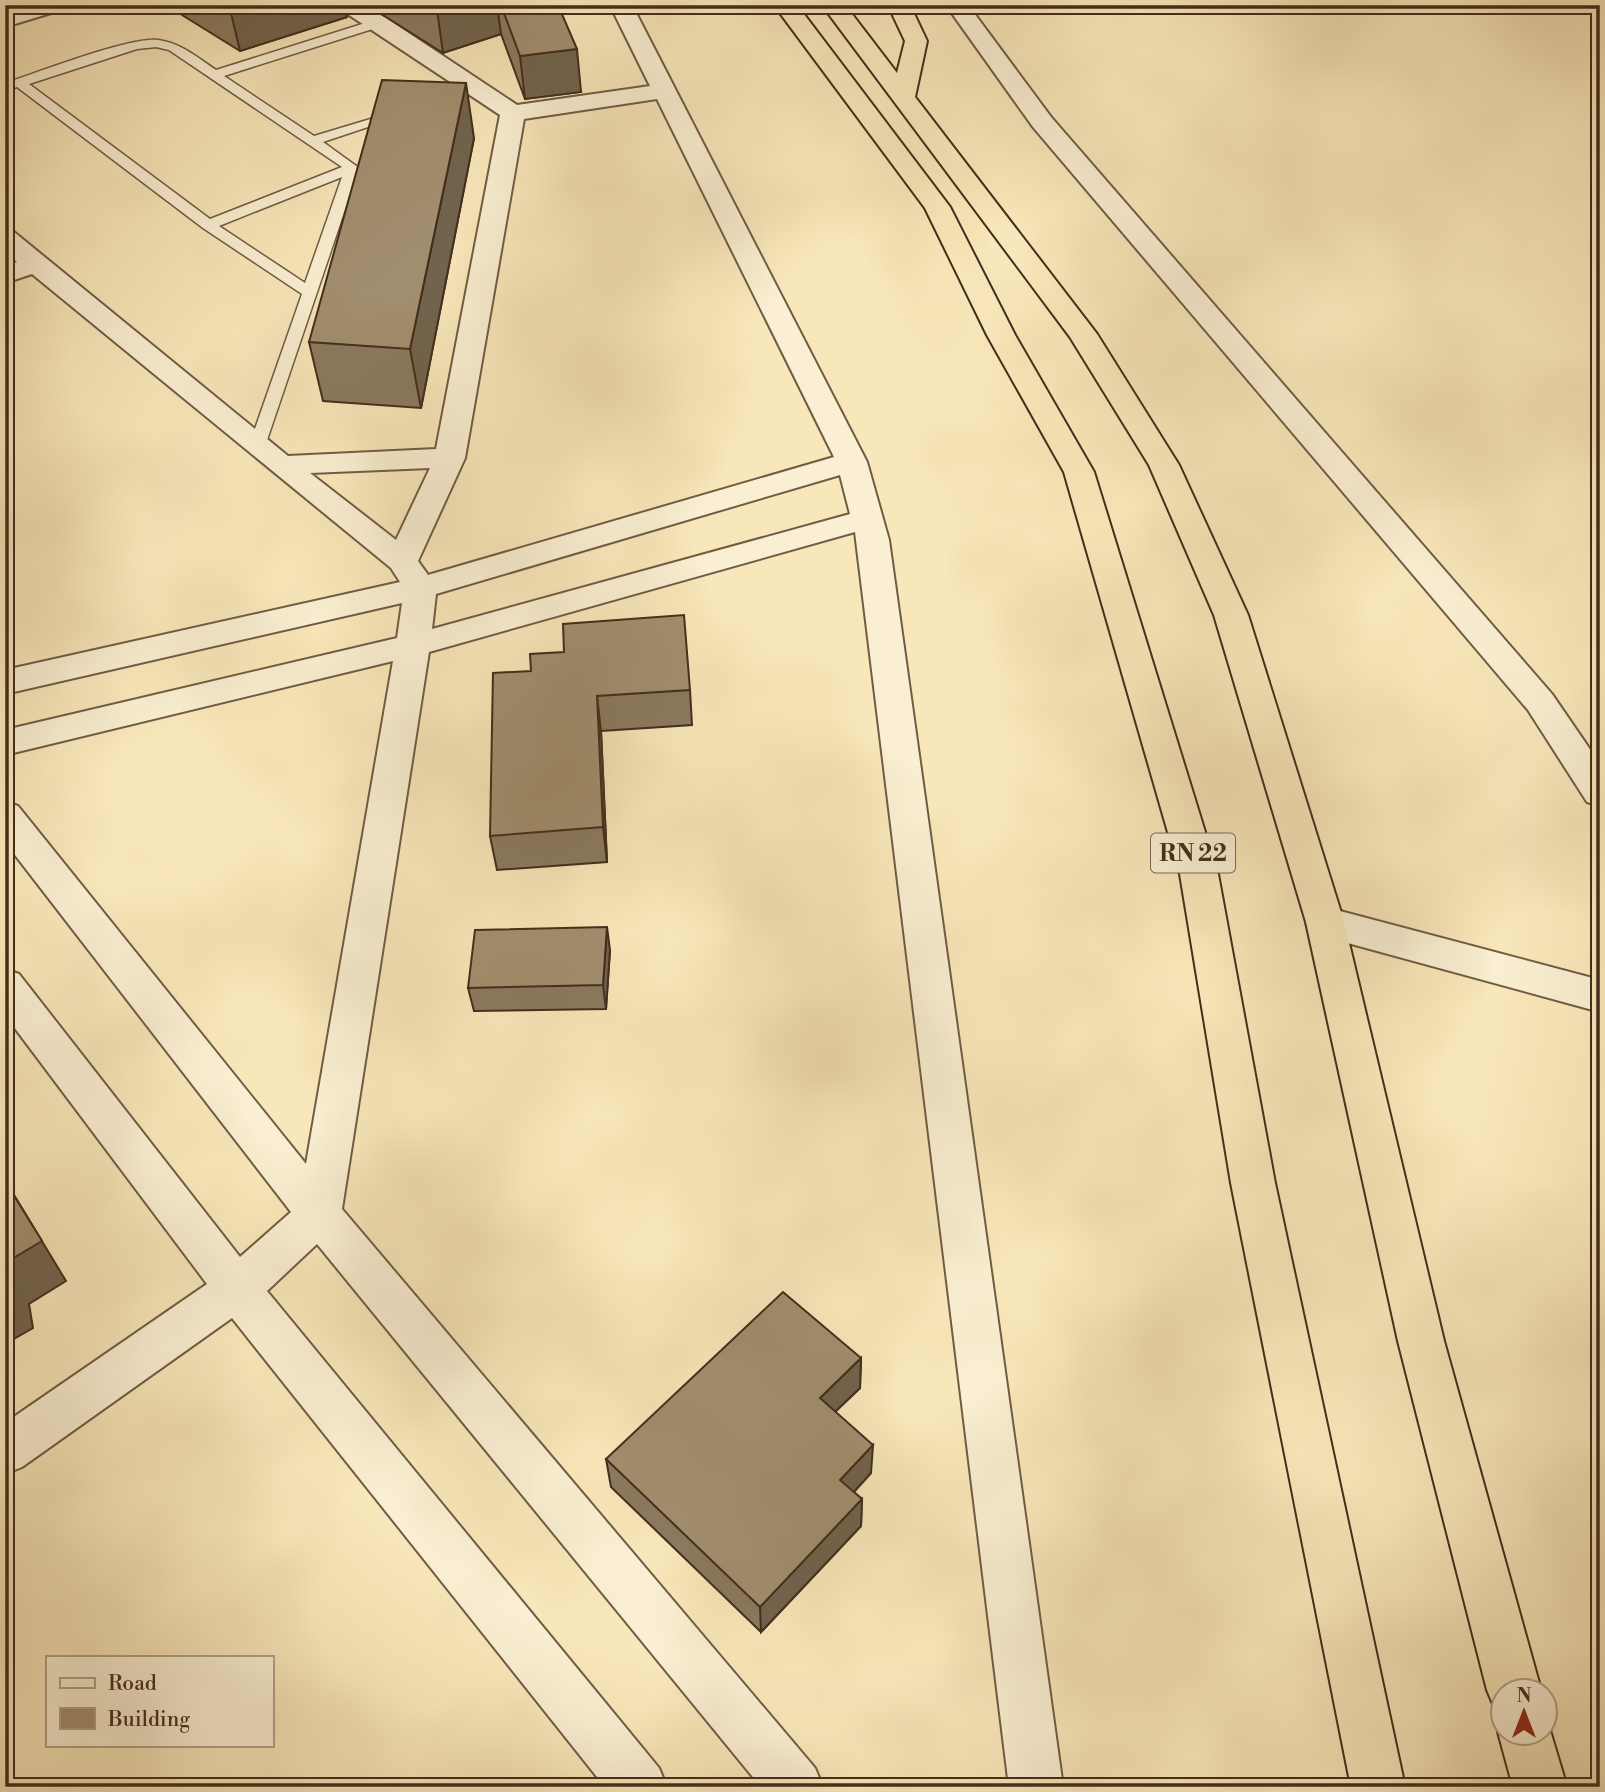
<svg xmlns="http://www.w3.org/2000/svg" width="1605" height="1792" font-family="'Libre Bodoni',serif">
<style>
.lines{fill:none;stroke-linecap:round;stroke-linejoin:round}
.lane-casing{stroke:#705c44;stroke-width:3}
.street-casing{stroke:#705c44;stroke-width:4}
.highway-casing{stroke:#432d1c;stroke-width:4}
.lane{fill:#faefd2;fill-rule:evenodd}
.street{fill:#faefd2;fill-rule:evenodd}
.highway{fill:#f8e7ba;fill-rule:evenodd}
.wall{fill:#8a7a5f;stroke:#432d1c;stroke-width:2}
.shaded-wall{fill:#71634d;stroke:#432d1c;stroke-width:2}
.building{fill:#a18e6e;stroke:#432d1c;stroke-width:2}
.labels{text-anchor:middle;stroke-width:5;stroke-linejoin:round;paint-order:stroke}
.shield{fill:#faefd2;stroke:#7a6753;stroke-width:2}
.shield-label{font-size:23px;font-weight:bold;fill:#432d1c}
</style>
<rect width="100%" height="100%" fill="#f8e7ba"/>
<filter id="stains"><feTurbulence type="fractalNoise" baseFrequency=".00286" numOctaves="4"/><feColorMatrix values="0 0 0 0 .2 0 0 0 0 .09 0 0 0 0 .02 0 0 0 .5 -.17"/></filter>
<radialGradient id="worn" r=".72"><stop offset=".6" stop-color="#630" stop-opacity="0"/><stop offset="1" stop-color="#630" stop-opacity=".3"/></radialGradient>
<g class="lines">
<defs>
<path id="lane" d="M 378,19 L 382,20 L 382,26 L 224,76 L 314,136 L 397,111 L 404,115 L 323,142 L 359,168 L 265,446 L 257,451 L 251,449 L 249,446 L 302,294 L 203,228 L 17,87 L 5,91 L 5,83 C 37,73 131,36 158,40 C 181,43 198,58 216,70 ZM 156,47 L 169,50 L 342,167 L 210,219 L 29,84 L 137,49 ZM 342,177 L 305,283 L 219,226 Z"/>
<g id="street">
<polygon points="29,5 64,5 61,10 5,27 5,13"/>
<path d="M 334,5 L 362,5 L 386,18 L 517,105 L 650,86 L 610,5 L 632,5 L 867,462 L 889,540 L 1063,1787 L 1009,1787 L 855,532 L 429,652 L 342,1209 L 815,1768 L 823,1787 L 761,1787 L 317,1244 L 267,1291 L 659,1768 L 667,1787 L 605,1787 L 232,1318 L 22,1467 L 5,1474 L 5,1423 L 207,1284 L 5,1015 L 5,969 L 19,974 L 240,1257 L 291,1212 L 5,842 L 5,802 L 18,806 L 306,1164 L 393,661 L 5,755 L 5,730 L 397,638 L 402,603 L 5,694 L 5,670 L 400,582 L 391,568 L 32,274 L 5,283 L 5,266 L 17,262 L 5,252 L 5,230 L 14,232 L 288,456 L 436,449 L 500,115 ZM 657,99 L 834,457 L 428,575 L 418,561 L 465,458 L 524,119 ZM 430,468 L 396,540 L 310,473 ZM 840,475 L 850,514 L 432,629 L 436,594 Z"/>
<polygon points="946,5 968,5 1051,117 1552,694 1600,764 1600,806 1587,802 1528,710 1033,127"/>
<polygon points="1325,907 1600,980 1600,1012 1311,933 1306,922 1311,911"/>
</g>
<g id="highway">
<polygon points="774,5 797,5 950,207 1015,335 1094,472 1218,874 1275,1183 1405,1787 1351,1787 1231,1183 1180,874 1064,472 987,335 925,208"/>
<polygon points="822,5 845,5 897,73 905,41 888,5 910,5 927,41 915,97 1097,334 1179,465 1248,615 1344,922 1444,1341 1541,1690 1504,1690 1504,1712 1495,1709 1487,1690 1398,1341 1306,922 1214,615 1149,465 1070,337"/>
<polygon points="1546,1717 1567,1787 1513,1787 1498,1732 1504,1719 1504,1732 1546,1732"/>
</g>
</defs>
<use href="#lane" class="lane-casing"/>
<use href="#street" class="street-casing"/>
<use href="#highway" class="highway-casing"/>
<use href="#lane" class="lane"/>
<use href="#street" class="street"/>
<use href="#highway" class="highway"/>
</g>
<g class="wall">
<polygon points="166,5 345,5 347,17 240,51"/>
<polygon points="367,5 558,5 581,92 525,99 501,34 443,53"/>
<polygon points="474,138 421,408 323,401 309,342"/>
<polygon points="531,671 690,690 692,725 601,731 607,862 497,870 490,836"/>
<polygon points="610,950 606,1009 474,1011 468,988"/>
<polygon points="861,1358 860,1388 835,1412 871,1473 854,1492 862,1499 861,1526 761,1632 611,1487 606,1459"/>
</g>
<g class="shaded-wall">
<polygon points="241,5 345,5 347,17 240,51 230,9"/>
<polygon points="453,5 497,5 501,34 443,53 437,10"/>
<polygon points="577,49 581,92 525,99 520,56"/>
<polygon points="466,83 474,138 421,408 410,349"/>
<polygon points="597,696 601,731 607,862 603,827"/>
<polygon points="607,927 610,950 606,1009 603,985"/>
<polygon points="5,1180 66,1281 29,1304 33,1328 5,1344"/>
<polygon points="861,1358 860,1388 819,1427 820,1398"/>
<polygon points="873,1445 871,1473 839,1508 840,1480"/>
<polygon points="862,1499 861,1526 761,1632 760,1607"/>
</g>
<g class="building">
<polygon points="224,5 241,5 230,9"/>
<polygon points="429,5 453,5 437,10"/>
<polygon points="501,5 558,5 577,49 520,56"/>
<polygon points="382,80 466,83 410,349 309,342"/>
<polygon points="684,615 690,690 597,696 603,827 490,836 493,673 531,671 530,654 564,652 563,624"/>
<polygon points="607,927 603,985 468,988 475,930"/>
<polygon points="5,1181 42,1241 5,1263"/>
<polygon points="783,1292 861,1358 820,1398 873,1445 840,1480 862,1499 760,1607 606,1459"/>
</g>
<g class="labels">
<rect class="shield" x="1151" y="833.5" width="84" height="39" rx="5"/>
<g class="shield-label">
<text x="1193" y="861">RN 22</text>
</g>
</g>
<rect width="1605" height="1792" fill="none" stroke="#f8e7ba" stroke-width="28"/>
<rect x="7" y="7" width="1591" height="1778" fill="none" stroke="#432d1c" stroke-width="3.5"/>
<rect x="14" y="14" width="1577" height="1764" fill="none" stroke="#432d1c" stroke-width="2"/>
<rect x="46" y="1656" width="228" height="91" fill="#faefd2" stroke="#b1a189" stroke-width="2"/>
<rect x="60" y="1678" width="35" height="10" fill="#faefd2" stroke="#b1a189" stroke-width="2"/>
<text x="108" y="1690" font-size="21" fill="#432d1c">Road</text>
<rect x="60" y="1708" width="35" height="21" fill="#a18e6e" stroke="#b1a189" stroke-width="2"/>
<text x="108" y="1726" font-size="21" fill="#432d1c">Building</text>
<g transform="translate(1524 1712)"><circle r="33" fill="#faefd2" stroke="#b1a189" stroke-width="2"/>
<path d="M0-5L12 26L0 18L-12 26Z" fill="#8f2418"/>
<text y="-10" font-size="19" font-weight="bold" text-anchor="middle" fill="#432d1c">N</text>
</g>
<rect width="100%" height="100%" filter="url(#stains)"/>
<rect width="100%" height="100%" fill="url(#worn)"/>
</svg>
